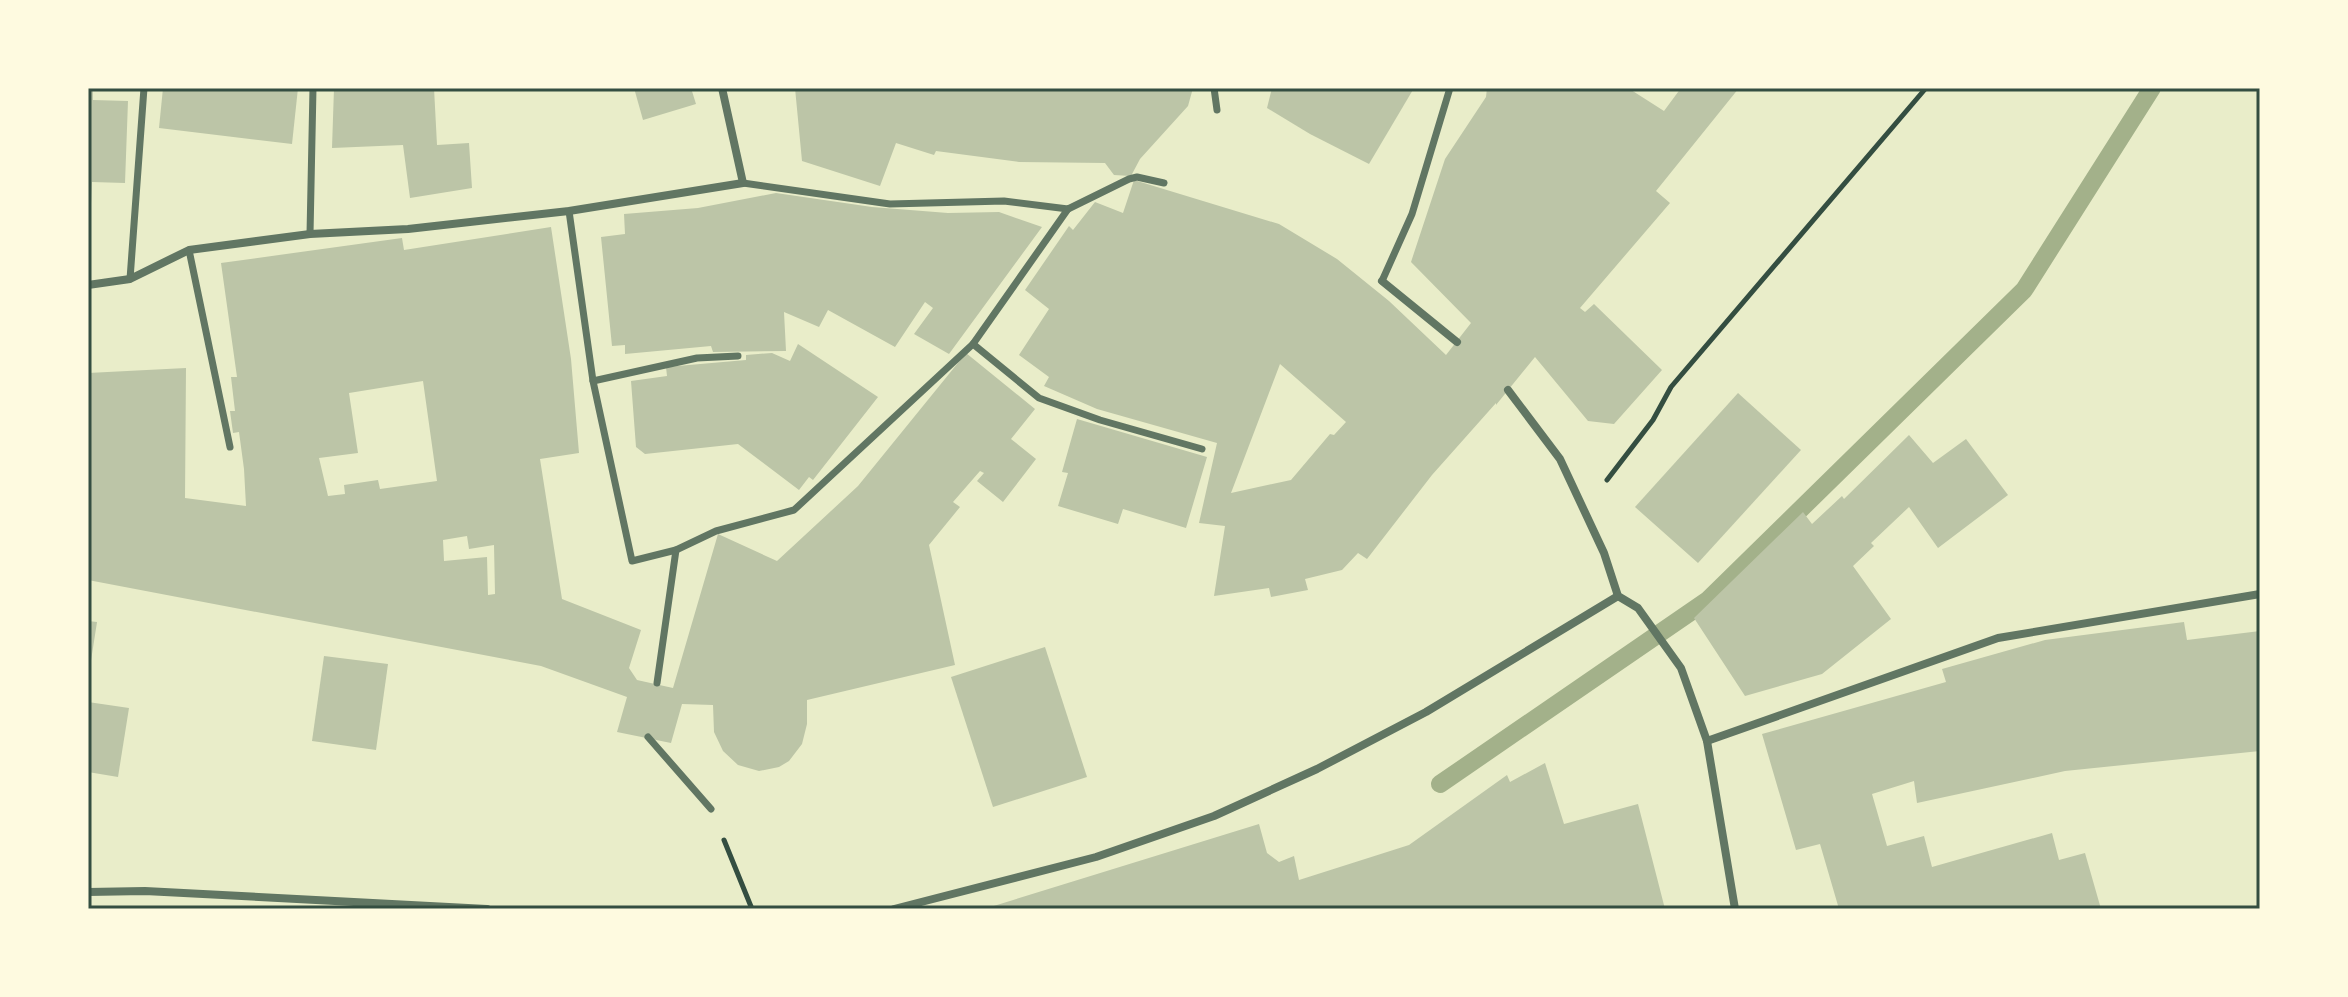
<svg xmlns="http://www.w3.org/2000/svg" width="2348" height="997" font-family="'Roboto Condensed',sans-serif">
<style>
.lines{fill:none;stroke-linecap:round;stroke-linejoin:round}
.stream{stroke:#a3b18a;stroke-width:18}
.building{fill:#bcc5a7;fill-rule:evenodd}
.path{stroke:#344e41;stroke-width:5}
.pedestrian{stroke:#617663;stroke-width:7}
.minor{stroke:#617663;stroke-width:8}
.neatline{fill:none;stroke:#344e41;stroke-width:3}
</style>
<rect width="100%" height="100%" fill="#e9edc9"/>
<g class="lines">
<polyline class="stream" points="1440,784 1708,600 2024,290 2152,88"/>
</g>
<g class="building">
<polygon points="88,88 93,88 93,100 128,101 125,183 92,182 91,204 88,204"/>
<polygon points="163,88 298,88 292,144 159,128"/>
<polygon points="334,88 434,88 437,145 469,143 472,188 410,198 403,145 332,148"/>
<polygon points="634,88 691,88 696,104 643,120"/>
<polygon points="795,88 1193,88 1188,106 1140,159 1131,176 1114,175 1105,163 1019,162 936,151 934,155 896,143 880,186 802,161"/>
<polygon points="1272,88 1414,88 1369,164 1310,134 1267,108"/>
<path d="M 1487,88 L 1628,88 L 1664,111 L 1681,88 L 1739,88 L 1656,191 L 1670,203 L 1580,308 L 1585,312 L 1594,304 L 1662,370 L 1614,424 L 1588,421 L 1535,357 L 1496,405 L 1496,403 L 1432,475 L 1367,559 L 1358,553 L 1342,570 L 1305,579 L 1308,590 L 1271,597 L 1269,588 L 1214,596 L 1225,526 L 1199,523 L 1217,443 L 1097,409 L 1044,386 L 1049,377 L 1019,355 L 1049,309 L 1025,290 L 1069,226 L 1073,230 L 1095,202 L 1123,213 L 1134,180 L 1279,224 L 1337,259 L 1389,301 L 1446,355 L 1471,323 L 1411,262 L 1445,159 L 1486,97 ZM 1280,364 L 1346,422 L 1334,435 L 1330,434 L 1291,480 L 1231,493 Z"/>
<polygon points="776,193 872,207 948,213 999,212 1042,227 949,354 914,334 933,308 925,302 895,347 828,310 819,327 784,312 786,351 713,352 711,346 625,354 625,345 612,346 601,237 625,234 624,214 698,208"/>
<path d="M 551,227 L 571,359 L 579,453 L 540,459 L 562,599 L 641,630 L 629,668 L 637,680 L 673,688 L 718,534 L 777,561 L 858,486 L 966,353 L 1035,409 L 1011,439 L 1036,459 L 1003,502 L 977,481 L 984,473 L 980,471 L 953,502 L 960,507 L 929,545 L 955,665 L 807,700 L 807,724 L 802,744 L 789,761 L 779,767 L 759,771 L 738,765 L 723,751 L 714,732 L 713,705 L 682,704 L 671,743 L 617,732 L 627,697 L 541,666 L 88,580 L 88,373 L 186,368 L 185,498 L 246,506 L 244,469 L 239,432 L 233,433 L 230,411 L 235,411 L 231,377 L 237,377 L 221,263 L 402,238 L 404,250 ZM 423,381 L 437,481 L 380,489 L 378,480 L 344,485 L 345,494 L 328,496 L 319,458 L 358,453 L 349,393 ZM 467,536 L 469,549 L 494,545 L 495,594 L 488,595 L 487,557 L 444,561 L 443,540 Z"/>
<polygon points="798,344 878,397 813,480 809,477 799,490 738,444 645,454 636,447 631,381 667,376 666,367 746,360 746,355 772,353 790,361"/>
<polygon points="1738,393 1801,450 1698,563 1635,507"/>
<polygon points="1077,419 1207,457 1186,528 1123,509 1118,524 1058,506 1068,473 1062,472"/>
<polygon points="1909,435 1933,463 1966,439 2008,495 1938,548 1909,507 1871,543 1874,546 1853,566 1891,619 1822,674 1745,696 1694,618 1803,512 1812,524 1842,496 1844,499"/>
<polygon points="88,621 97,622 90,667 88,667"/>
<polygon points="2184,622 2187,640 2260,631 2260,751 2065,771 1917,803 1914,781 1872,794 1887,846 1924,836 1932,867 2052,833 2059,860 2085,853 2101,909 1839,909 1820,844 1796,850 1762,734 1946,682 1942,669 2045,640"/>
<polygon points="1045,647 1087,777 993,807 951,677"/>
<polygon points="324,656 388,664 376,750 312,741"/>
<polygon points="88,702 129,708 118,777 88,772"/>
<polygon points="1545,763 1564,824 1638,804 1665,909 984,909 1259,824 1267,853 1279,862 1294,856 1299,880 1409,845 1507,775 1510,782"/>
</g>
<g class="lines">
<g class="path">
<polyline points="1607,480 1653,420 1671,387 1926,88"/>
<polyline points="724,840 752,909"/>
</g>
<g class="pedestrian">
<polyline points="1214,88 1217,110"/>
<polyline points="743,183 890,204 1004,201 1068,209 1129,179 1137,177 1164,183"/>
<polyline points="569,211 593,381 632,561 676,550 716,531 794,510 973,344 1068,209"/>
<polyline points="310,234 313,88"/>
<polyline points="189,250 230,447"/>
<polyline points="130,279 144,88"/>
<polyline points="1382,281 1412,214 1450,88"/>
<polyline points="973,344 1039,398 1100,420 1202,449"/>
<polyline points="593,381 697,358 738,356"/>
<polyline points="657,683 676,550"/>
<polyline points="648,737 711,809"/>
</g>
<g class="minor">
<polyline points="1382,281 1457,342"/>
<polyline points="88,285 130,279 189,250 310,234 408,229 569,211 743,183 722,88"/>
<polyline points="1508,390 1560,459 1604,553 1618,596 1638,608 1681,668 1707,741 1735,909"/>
<polyline points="1707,741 1998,638 2260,594"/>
<polyline points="88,892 145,891 487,909"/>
<polyline points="894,909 1096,857 1214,816 1317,769 1426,712 1618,596"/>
</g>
</g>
<rect width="2348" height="997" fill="none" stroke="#fefae0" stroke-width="180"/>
<rect x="90" y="90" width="2168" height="817" class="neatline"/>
</svg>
